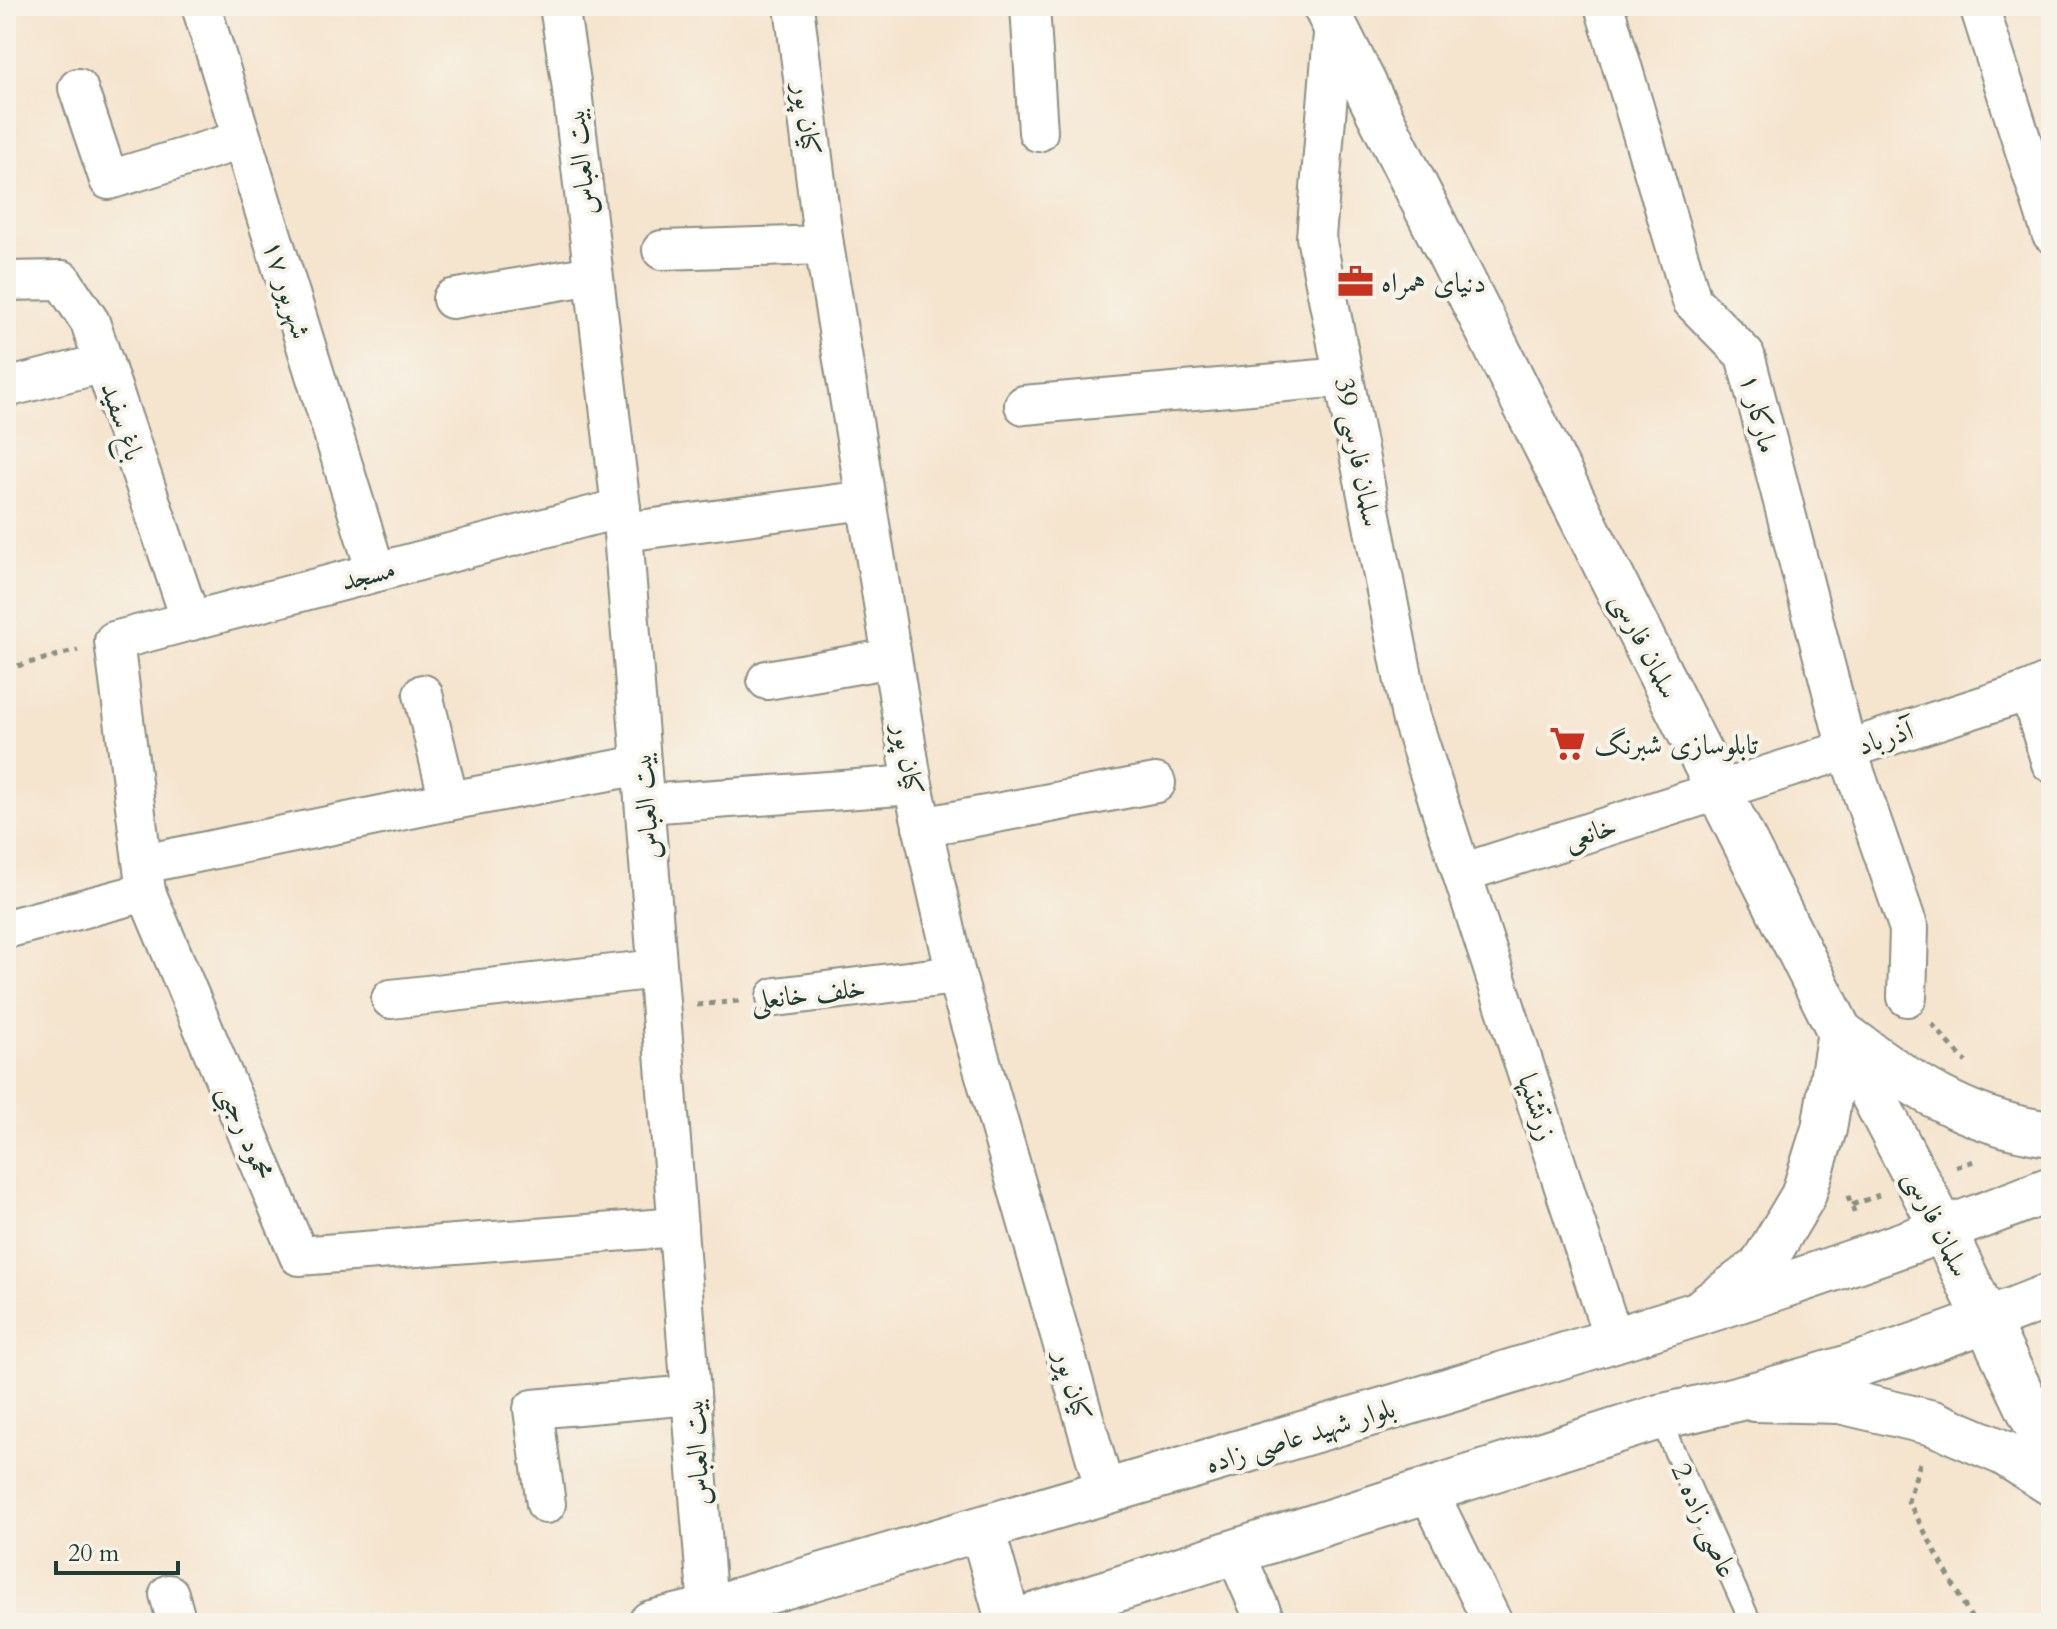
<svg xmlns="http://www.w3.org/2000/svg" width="2057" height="1629" font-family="Cardo,Amiri,serif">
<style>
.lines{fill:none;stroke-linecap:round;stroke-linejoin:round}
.service-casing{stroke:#8a9081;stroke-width:24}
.minor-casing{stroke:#8a9081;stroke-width:42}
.secondary-casing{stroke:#8a9081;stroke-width:48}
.primary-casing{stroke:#8a9081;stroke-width:48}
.path{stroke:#8a9081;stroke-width:5;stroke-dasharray:6 6;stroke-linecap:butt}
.service{stroke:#fff;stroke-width:20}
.minor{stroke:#fff;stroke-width:38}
.secondary{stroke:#fff;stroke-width:44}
.primary{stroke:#fff;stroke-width:44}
.labels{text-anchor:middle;stroke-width:8;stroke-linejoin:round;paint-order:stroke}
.street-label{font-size:28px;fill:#1f3d34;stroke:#f7f3e8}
.poi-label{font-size:28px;fill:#1f3d34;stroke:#f7f3e8;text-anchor:start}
</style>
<rect width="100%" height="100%" fill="#f7f3e8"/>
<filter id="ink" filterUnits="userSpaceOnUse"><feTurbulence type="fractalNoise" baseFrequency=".0125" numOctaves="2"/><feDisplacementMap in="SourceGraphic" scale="16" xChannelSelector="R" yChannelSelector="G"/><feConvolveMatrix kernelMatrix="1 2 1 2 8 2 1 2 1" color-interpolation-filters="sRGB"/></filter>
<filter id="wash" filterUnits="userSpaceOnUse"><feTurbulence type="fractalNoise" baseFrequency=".006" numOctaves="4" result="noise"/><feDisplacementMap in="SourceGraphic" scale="32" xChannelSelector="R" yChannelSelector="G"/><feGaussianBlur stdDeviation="1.8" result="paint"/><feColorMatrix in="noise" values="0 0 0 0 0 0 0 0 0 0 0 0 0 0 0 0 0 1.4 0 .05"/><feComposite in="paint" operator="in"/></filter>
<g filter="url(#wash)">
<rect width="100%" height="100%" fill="#f5e4ce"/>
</g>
<g filter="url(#ink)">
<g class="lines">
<defs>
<polyline id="service" points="1659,1417 1751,1623"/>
<g id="minor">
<polyline points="201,6 376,572"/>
<polyline points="559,6 571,82 621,508 708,1609"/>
<polyline points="794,6 824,245 913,785 956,975 1106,1494"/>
<polyline points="1030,6 1038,132"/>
<polyline points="1604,6 1692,301 1745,355 1847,749 1909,929 1907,997"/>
<polyline points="1979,6 2051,233"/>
<polyline points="1334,22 1316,237 1411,717 1614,1341"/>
<polyline points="78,88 109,180 242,140"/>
<polyline points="662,250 824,245"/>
<polyline points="6,281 62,280 90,322 191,621"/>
<polyline points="452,299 593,275"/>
<polyline points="6,388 104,363"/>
<polyline points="1024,405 1344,377"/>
<polyline points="621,508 114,641 146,892 299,1256 678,1227"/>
<polyline points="624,532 866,500"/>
<polyline points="767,680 892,658"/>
<polyline points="2029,691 2051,763"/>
<polyline points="423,694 449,801"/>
<polyline points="645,804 913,785"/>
<polyline points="922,827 1156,783"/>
<polyline points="143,864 449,801 641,765"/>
<polyline points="1462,873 2029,691 2051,681"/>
<polyline points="6,929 146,892"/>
<polyline points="776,997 956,975"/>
<polyline points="391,999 657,969"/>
<polyline points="1428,1491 1493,1623"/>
<polyline points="546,1504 533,1409 691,1395"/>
<polyline points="1235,1552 1266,1623"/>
<polyline points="169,1594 177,1623"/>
</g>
<g id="secondary">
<polyline points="1325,6 1840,1032 1944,1231 2051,1456"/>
<path d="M 1705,1308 L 1761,1267 L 1803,1196 L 1824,1129 L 1840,1032 C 1908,1082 1965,1123 2051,1134"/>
<polyline points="1754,1399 1840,1401 1933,1423 2004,1453 2051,1483"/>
</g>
<g id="primary">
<polyline points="982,1529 1009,1623"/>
<path d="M 651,1623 L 708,1609 C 941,1541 1174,1473 1407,1403 C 1624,1338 1840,1272 2051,1189"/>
<path d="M 1011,1623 L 1659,1417 C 1792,1389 1924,1346 2051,1295"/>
</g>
</defs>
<use href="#service" class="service-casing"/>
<use href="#minor" class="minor-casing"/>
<use href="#secondary" class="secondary-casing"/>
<use href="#primary" class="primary-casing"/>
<g class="path">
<polyline points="6,669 78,650"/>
<polyline points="697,1005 739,1001"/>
<polyline points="1932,1024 1966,1062"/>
<polyline points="1956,1167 1977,1160"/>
<polyline points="1848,1196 1856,1217"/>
<polyline points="1852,1205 1879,1195"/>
<polyline points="1920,1463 1908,1501 1974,1623"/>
</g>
<use href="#service" class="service"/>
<use href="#minor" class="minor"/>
<use href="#secondary" class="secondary"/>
<use href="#primary" class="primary"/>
</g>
</g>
<defs>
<symbol id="office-bare" viewBox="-9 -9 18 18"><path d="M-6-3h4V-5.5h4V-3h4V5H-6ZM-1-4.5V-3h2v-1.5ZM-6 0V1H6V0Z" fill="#c8321e" stroke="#f7f3e8" stroke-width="2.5" paint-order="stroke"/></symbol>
<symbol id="supermarket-bare" viewBox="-9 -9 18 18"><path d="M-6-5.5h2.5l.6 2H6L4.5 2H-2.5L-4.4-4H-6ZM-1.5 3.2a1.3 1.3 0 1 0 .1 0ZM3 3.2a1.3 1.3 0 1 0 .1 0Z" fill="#c8321e" stroke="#f7f3e8" stroke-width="2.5" paint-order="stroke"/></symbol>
</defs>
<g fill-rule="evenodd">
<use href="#office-bare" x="1330" y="256" width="51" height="51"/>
<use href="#supermarket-bare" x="1542" y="718" width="51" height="51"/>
</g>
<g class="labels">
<g class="street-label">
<text transform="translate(808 119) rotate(83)" y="10">کیان پور</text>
<text transform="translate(580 162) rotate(-97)" y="10">بیت العباس</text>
<text transform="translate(288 289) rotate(73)" y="10">۱۷ شهریور</text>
<text transform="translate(1760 413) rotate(76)" y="10">مارکار ۱</text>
<text transform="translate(123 421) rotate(71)" y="10">باغ سفید</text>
<text transform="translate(1359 452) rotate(79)" y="10">سلمان فارسی 39</text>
<text transform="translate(368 574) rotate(-15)" y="10">مسجد</text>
<text transform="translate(1646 645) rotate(63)" y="10">سلمان فارسی</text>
<text transform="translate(1885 737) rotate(-18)" y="10">آذرباد</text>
<text transform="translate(909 759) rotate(80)" y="10">کیان پور</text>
<text transform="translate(645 806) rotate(-95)" y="10">بیت العباس</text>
<text transform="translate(1590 832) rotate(-18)" y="10">خانعی</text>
<text transform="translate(808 993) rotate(-7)" y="10">خلف خانعلی</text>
<text transform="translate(1538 1107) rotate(72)" y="10">زرتشتیها</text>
<text transform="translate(247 1132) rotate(67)" y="10">محمود رجبی</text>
<text transform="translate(1938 1223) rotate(64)" y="10">سلمان فارسی</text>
<text transform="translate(1074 1385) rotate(74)" y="10">کیان پور</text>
<text transform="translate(1300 1435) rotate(-17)" y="10">بلوار شهید عاصی زاده</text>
<text transform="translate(696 1452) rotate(-94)" y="10">بیت العباس</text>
<text transform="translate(1705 1520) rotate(66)" y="10">عاصی زاده 2</text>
</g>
<g class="poi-label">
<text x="1381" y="292">دنیای همراه</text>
<text x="1594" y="754">تابلوسازی شبرنگ</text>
</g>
</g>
<rect width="2057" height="1629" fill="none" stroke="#f7f3e8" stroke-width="32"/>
<path d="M56 1561v12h122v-12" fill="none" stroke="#1f3d34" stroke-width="4"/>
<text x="68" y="1561" font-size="24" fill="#1f3d34" stroke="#f7f3e8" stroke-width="6" paint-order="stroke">20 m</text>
</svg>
